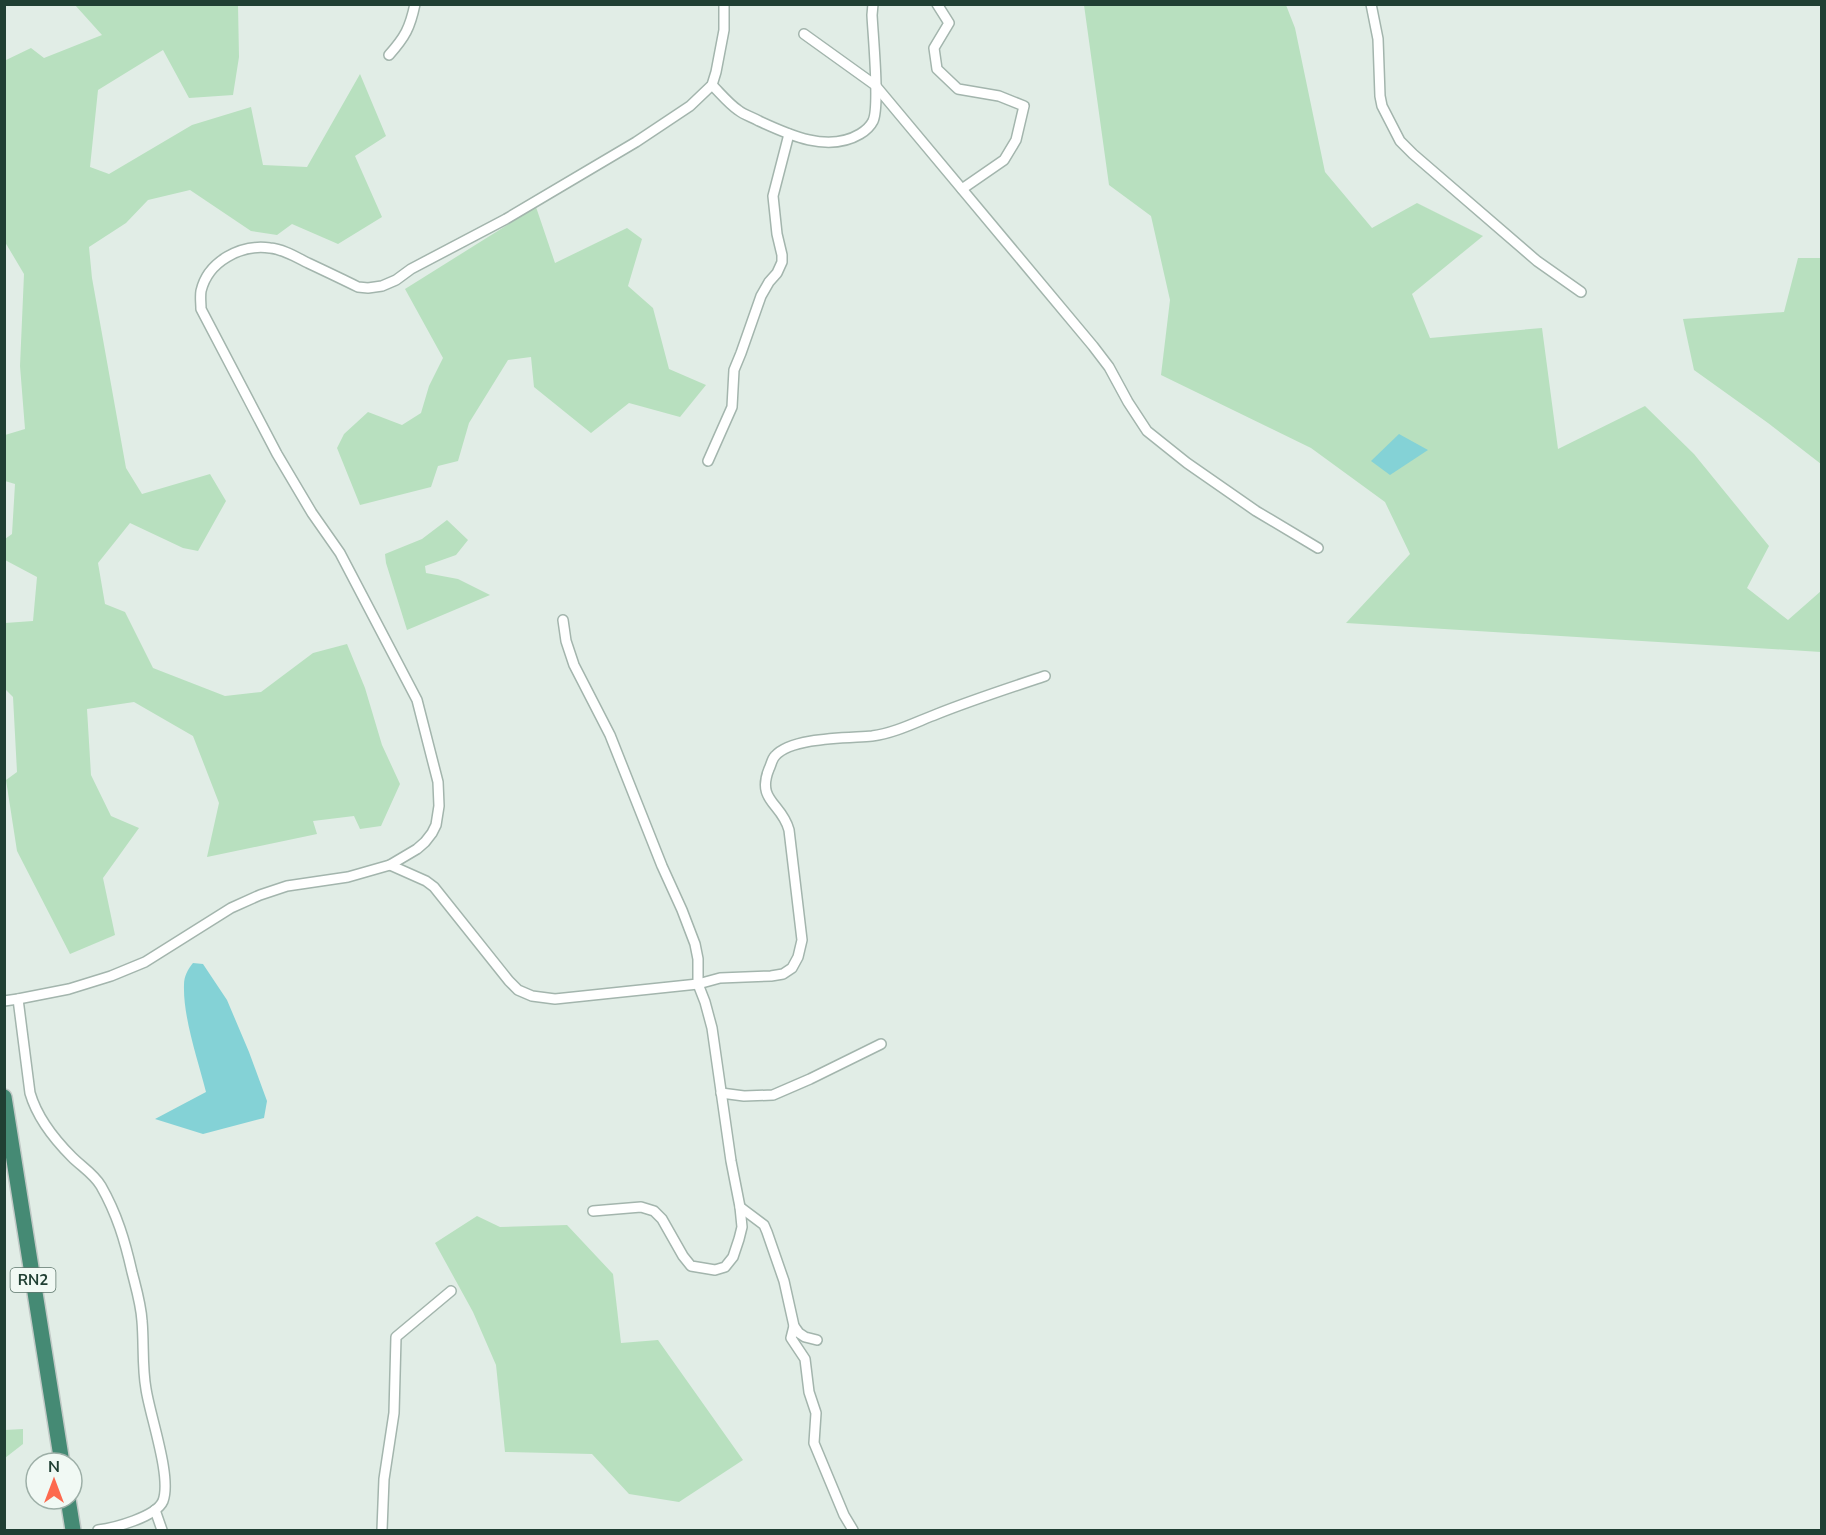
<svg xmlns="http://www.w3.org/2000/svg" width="1826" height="1535" font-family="'Nunito Sans',sans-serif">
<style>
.green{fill:#b8e0bf}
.water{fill:#84d2d6}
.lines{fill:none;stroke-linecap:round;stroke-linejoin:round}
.minor-casing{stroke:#a3b5ad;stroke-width:12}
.trunk-casing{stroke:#c1c9c6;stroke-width:18}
.minor{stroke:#fff;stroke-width:9}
.trunk{stroke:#458a74;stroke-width:15}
.labels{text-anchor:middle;stroke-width:5;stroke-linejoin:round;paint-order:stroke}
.shield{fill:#f1f9f4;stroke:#5f776d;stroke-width:1.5}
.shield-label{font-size:15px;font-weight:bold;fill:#203f33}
</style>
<rect width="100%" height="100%" fill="#e1ede6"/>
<g class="green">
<polygon points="75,5 238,5 239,57 233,95 189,98 163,50 98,90 90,167 109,174 192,125 251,107 263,165 307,167 360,74 386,136 355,156 382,217 338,244 292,224 277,235 251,231 190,190 148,200 126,223 89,247 92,278 126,468 142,494 210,474 226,501 198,551 183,548 130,523 98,563 105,604 125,612 153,668 225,696 261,692 313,653 347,644 365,688 382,745 400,784 381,826 360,829 354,816 313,821 317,834 207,857 219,803 193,736 134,702 87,709 91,775 111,816 139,828 103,878 115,935 70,954 17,851 6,780 17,772 13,697 5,689 5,623 33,621 37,577 5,560 5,539 12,534 15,484 5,481 5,435 25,429 20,366 24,274 5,242 4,61 31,48 44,58 102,35"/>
<polygon points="1084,5 1286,5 1295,28 1325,172 1372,228 1417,203 1483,236 1412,294 1430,338 1542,328 1558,449 1645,406 1694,454 1769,546 1747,588 1788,620 1821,591 1821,652 1346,623 1410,554 1385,502 1311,448 1161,375 1170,300 1151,216 1109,185"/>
<polygon points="536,207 555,263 627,228 642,239 628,286 653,308 669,369 706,385 680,417 629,403 591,433 534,387 531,357 508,360 469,423 458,461 438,466 431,487 360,505 337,448 344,434 368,412 402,425 421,413 429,386 443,358 405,289"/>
<polygon points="1798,258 1821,258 1821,464 1768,423 1694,370 1683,319 1784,312"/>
<polygon points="447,520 468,540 456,555 425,566 426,573 458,579 490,595 407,630 386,563 385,554 422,539"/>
<polygon points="477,1216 500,1227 567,1225 613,1274 621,1343 658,1340 743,1460 679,1502 629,1494 592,1454 505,1452 496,1365 473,1312 435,1243"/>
<polygon points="23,1429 23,1444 5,1458 5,1430"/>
</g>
<g class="water">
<polygon points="1399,434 1428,450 1390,475 1371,461"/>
<path d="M 193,963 L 203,964 L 227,1000 L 249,1052 L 267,1101 L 264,1118 L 203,1134 L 155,1119 L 206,1092 C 198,1060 183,1018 184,985 C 184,976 188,969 193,963 Z"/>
</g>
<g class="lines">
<defs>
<g id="minor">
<polyline points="937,4 949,23 934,48 937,69 958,89 999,96 1024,106 1016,140 1004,160 962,189"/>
<polyline points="1371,4 1378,39 1380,96 1382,106 1400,141 1413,154 1537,261 1581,292"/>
<polyline points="804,34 875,85 1093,346 1109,367 1128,402 1147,431 1187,463 1256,511 1318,548"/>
<path d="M 389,55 C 405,37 410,28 415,4"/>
<path d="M 712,85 C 720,93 729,104 738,110 C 744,115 752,117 759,121 C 789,135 828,153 860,134 C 865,131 870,127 873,121 C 880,106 873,36 872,15 L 873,4"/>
<polyline points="708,461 732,407 734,370 741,353 761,296 769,282 777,273 782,262 782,255 777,234 773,196 789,134"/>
<polyline points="563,620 566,641 574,665 610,735 662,866 682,910 695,944 698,959 698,984 705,1002 712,1028 731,1161 740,1207 742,1227 739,1239 733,1257 725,1267 715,1270 691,1266 683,1256 662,1219 654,1211 641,1207 593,1211"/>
<path d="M 390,865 L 426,881 L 434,887 L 509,981 L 518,990 L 532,996 L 555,999 L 698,984 L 720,978 L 771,976 L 783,974 L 792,968 L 798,957 L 802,940 L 789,830 C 782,803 756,801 769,769 C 771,765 772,759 775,756 C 791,737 848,738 872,736 C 895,733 916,722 937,714 C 972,700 1009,688 1045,676"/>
<path d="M 18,999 L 30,1093 C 37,1117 54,1139 72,1157 C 82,1167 94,1174 101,1186 C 117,1214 125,1241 132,1272 C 136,1288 141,1304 142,1321 C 144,1343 142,1367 146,1389 C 150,1416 172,1477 163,1501 C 156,1517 114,1528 98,1530"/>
<path d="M 4,1001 L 18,999 L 69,989 L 111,976 L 145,962 L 231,908 L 260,895 L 287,886 L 348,877 L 390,865 L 417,849 L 425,842 L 432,833 L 436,825 L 439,806 L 438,782 L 417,700 L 340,553 L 312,513 L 277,454 L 201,309 C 201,303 200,297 201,291 C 208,261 241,244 270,248 C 283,249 296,257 308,263 C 325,271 342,279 358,287 L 368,288 L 382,286 L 396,280 L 411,269 L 506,219 L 636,142 L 690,106 L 712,85 L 716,72 L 724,30 L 724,4"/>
<polyline points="721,1093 744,1096 773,1095 810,1079 881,1044"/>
<polyline points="740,1207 764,1225 767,1232 784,1281 794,1326 799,1333 805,1337 817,1340"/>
<polyline points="794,1326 791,1338 805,1359 809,1392 816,1413 814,1443 844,1515 853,1530"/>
<polyline points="155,1510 162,1530"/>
<polyline points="382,1530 384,1479 394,1413 396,1337 451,1291"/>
</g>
<g id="trunk">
<polyline points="4,1097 62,1463"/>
<polyline points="68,1499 73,1530"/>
</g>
</defs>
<use href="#minor" class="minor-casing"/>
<use href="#trunk" class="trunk-casing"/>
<use href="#minor" class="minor"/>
<use href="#trunk" class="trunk"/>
</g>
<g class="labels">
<rect class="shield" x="10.5" y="1268" width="45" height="24" rx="4.5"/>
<g class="shield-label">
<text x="33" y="1285">RN2</text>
</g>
</g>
<rect width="1826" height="1535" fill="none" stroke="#203f33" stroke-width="12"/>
<g transform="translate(54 1481)"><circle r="28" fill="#f1f9f4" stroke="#9dafa7" stroke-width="1.5"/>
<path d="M0-4.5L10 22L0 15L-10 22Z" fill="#fd694e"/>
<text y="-9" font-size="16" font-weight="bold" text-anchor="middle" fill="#203f33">N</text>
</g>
</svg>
